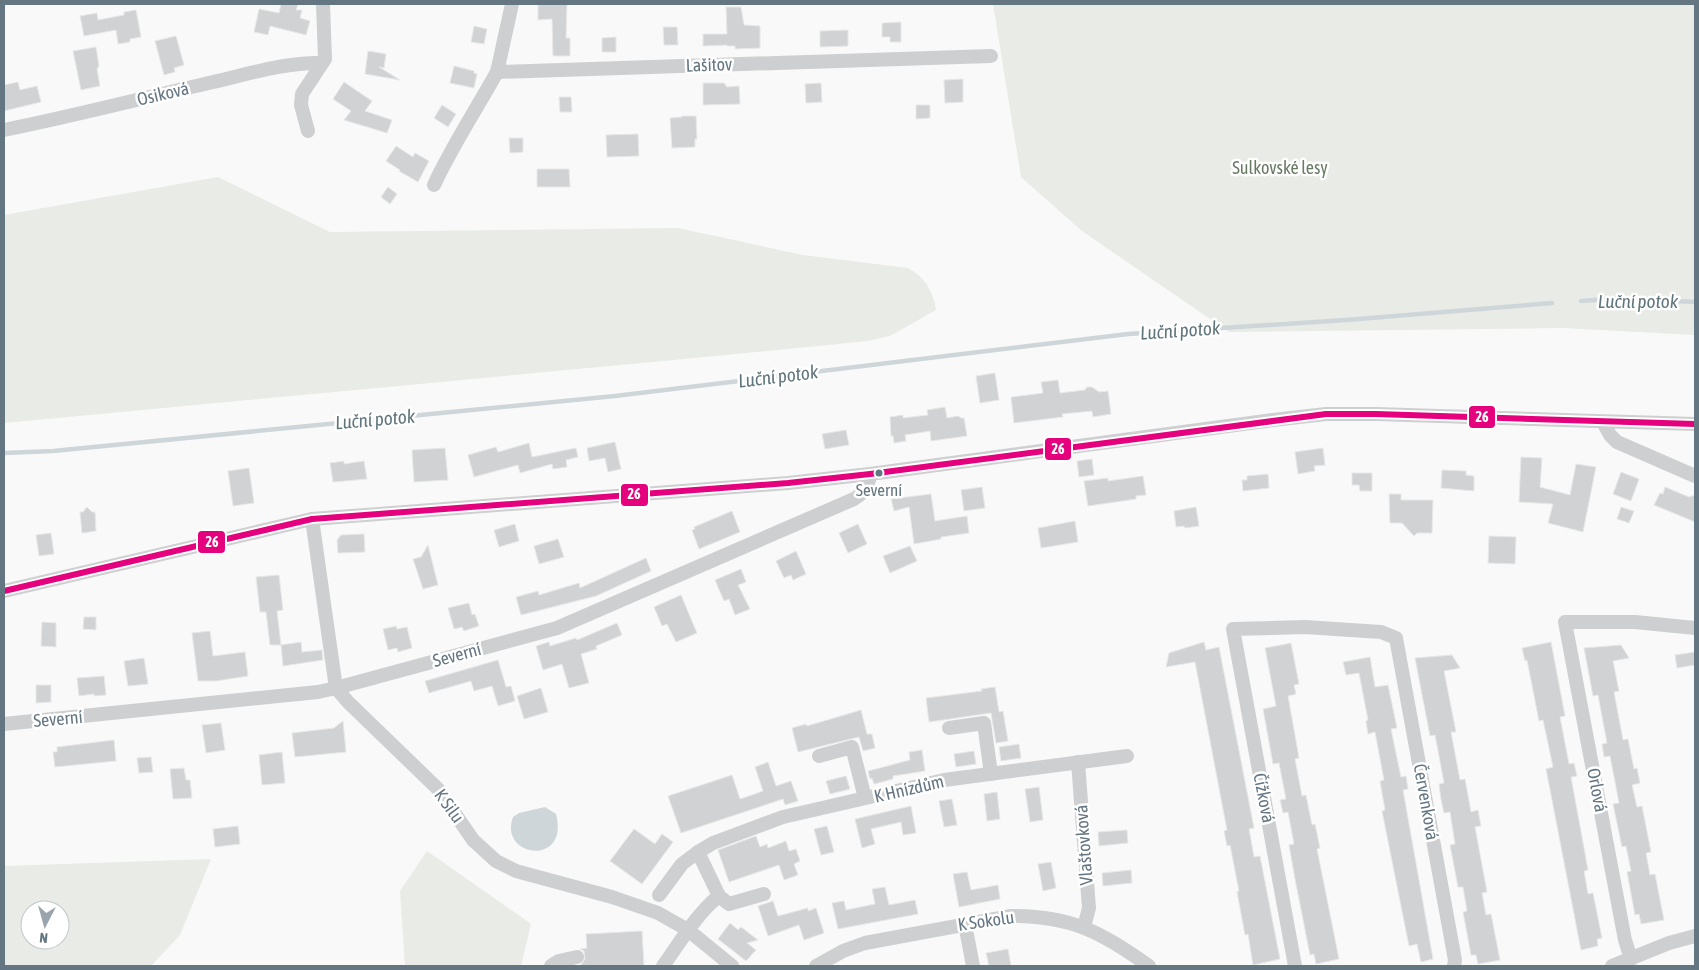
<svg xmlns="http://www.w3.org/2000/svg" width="1699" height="970" font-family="'Asap Condensed',sans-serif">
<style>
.green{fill:#e8ebe6;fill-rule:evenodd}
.water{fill:#ced6d9}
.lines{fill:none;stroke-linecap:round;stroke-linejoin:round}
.stream{stroke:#ced6d9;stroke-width:4.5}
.building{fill:#d0d2d3;stroke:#e8e8e8}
.minor{stroke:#cecfd0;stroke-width:14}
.bus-1-casing{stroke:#fff;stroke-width:10}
.bus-1{stroke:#e5007d;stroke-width:6}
.bus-dot{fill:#657683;stroke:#fff;stroke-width:2}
.labels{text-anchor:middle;stroke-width:5;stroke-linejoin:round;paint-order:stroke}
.bus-label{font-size:17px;fill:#657683;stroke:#fff}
.street-label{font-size:18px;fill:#657683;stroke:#fff}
.park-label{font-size:18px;fill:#687a64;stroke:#fff}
.water-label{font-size:19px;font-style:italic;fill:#60757c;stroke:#fff}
.line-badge{stroke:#fff;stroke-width:2}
.badge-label{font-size:14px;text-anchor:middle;font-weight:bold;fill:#fff}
</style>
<rect width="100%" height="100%" fill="#f9f9f9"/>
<g class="green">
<polygon points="993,4 1695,4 1695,335 1563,328 1229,332 1082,231 1021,177"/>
<path d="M 218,177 L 330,232 L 678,228 L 803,255 L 908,268 C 925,277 933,291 936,310 L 890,336 L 868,341 L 674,360 L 4,423 L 4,215 Z"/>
<polygon points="427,851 531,924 521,966 405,966 400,891"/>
<path d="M 211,859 L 180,935 L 151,966 L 4,966 L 4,866 ZM 30,910 L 60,910 L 60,940 L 30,940 Z"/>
</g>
<path class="water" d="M 545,807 L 556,814 C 570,867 498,858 513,817 L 519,813 Z"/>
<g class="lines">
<g class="stream">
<polyline points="1581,301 1619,298 1695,302"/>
<polyline points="4,453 53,451 615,396 1128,334 1346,320 1552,303"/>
</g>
</g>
<g class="building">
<polygon points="281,4 298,4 296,10 302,10 300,18 310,21 306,35 270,26 268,35 254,32 259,9 279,13"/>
<polygon points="551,4 567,4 566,38 570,38 570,56 553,56 552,19 538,20 538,5"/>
<polygon points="726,7 741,7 744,25 760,26 760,48 735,49 735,46 727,46 727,45 703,46 703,34 727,34"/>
<polygon points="136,10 141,37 130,39 130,42 118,44 116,30 84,36 80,16 97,13 98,20 124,15 124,12"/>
<polygon points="901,22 901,42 890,42 890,37 882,37 882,23"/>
<polygon points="474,26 487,29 484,44 471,42"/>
<polygon points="663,27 677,27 678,45 664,45"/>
<polygon points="848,30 848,46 820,47 820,31"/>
<polygon points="176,36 184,65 174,68 175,72 164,75 155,41"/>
<polygon points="616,37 616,52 602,52 602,38"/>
<polygon points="96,47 99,66 97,69 100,86 81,90 73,51"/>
<polygon points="368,51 386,54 384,68 379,67 400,80 365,74"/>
<polygon points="454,66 474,71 474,73 477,74 474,88 450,83"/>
<polygon points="963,79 963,102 945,103 944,80"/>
<polygon points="18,82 20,90 37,86 41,102 4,111 4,85"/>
<polygon points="344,82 372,101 365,111 392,120 387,133 344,120 351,111 333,99"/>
<polygon points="703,83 724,83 727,87 739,86 740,104 703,105"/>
<polygon points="821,83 822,102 806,103 805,84"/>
<polygon points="559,97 571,97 572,112 560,112"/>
<polygon points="442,105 456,114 448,127 434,118"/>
<polygon points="916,105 930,105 930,118 916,119"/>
<polygon points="682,116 696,116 697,139 695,139 695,147 672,148 670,118 682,117"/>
<polygon points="638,134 639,156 607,157 606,135"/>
<polygon points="509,138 523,138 523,152 510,153"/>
<polygon points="396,146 413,157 415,153 429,161 418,182 399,171 400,170 386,161"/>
<polygon points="537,169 569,169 570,187 537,187"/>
<polygon points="388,187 397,194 390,204 381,197"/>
<polygon points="995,373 999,400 980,403 976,376"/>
<polygon points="1058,380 1060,393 1085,390 1087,387 1092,387 1099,392 1108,391 1111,414 1093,417 1092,411 1062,414 1063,417 1014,423 1011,397 1043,393 1041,382"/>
<polygon points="945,407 947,418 958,416 961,418 964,418 967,436 931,441 930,431 905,435 906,441 894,443 893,436 891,436 890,417 903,415 903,418 928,415 927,410"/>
<polygon points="846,430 849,445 825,449 822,434"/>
<polygon points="615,442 621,469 608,472 605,458 589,461 587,448"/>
<polygon points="529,443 532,457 576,448 578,457 566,460 567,467 553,469 552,464 520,473 518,465 474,477 468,455 496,447 498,452"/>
<polygon points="445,448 448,480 414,482 412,450"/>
<polygon points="1323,448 1325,465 1314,466 1315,471 1298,474 1295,452"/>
<polygon points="1521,457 1542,458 1540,487 1570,495 1576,464 1596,467 1583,532 1548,523 1553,504 1519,502"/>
<polygon points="1092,459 1094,475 1079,477 1077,461"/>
<polygon points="344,461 344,464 364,461 367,479 333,482 330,463"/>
<polygon points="249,468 254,503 233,506 228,471"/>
<polygon points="1442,470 1466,471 1466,475 1474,476 1474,491 1441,488"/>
<polygon points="1621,472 1639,479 1631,501 1613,494"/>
<polygon points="1352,473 1372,473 1372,491 1360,491 1359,485 1352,485"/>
<polygon points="1268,474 1269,488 1243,491 1242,480 1247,480 1247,476"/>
<polygon points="1143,476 1146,495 1136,496 1136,499 1088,506 1084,481 1108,478 1108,481"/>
<polygon points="982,487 985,508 964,511 961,490"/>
<polygon points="1665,487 1689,497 1695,495 1695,522 1654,505 1660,493 1663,494"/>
<polygon points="931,494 935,521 967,516 969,533 941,537 941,539 914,544 909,507 894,511 891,499"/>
<polygon points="1389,494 1401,494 1401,500 1433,500 1432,533 1417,533 1414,536 1402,523 1390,523"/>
<polygon points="87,507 92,512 95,512 96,531 82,533 80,512 83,512"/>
<polygon points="1196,507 1199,526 1185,528 1184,526 1176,527 1174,511"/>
<polygon points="1621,507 1634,511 1629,523 1617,519"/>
<polygon points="732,511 740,532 699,549 692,530 695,529 694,527"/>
<polygon points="1075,521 1078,542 1041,548 1038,528"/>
<polygon points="515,524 519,541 499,547 494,530"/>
<polygon points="858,524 867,544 848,553 839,533"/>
<polygon points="51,533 54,554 39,556 36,535"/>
<polygon points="364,534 365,552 338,553 337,540 341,535"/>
<polygon points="1489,536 1516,537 1515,564 1488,563"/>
<polygon points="558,539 564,557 539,564 534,546"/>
<polygon points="428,545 438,585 423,589 413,559 421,557"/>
<polygon points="910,546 917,561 890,573 883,556"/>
<polygon points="796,551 806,574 793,580 791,575 784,578 776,561"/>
<polygon points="646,558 651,571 596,596 521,615 516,597 538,591 539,595 579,583 580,588"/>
<polygon points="741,569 746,582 738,585 750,609 735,615 729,599 724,601 715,580"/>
<polygon points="279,575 283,610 277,611 281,645 270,645 266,612 260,612 256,577"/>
<polygon points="681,595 697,633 676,642 667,624 662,626 654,607"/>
<polygon points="469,603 472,615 475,614 479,626 464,631 462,627 454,629 448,608"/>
<polygon points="84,617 96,617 96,630 83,629"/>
<polygon points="42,622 56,623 56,647 41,646"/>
<polygon points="617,623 622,635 596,646 597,649 581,654 589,683 569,688 562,664 543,670 536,646 549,642 550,646 576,638 577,640"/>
<polygon points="396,626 397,629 407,627 412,648 398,652 397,648 388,650 383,629"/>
<polygon points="210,631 213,656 245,652 248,676 216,681 198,681 192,633"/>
<polygon points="301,642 302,652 322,650 323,660 283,666 281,645"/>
<polygon points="1204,642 1206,650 1219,647 1254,828 1249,829 1254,857 1260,856 1280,959 1253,965 1248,934 1245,935 1237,892 1239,891 1230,845 1227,846 1224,831 1227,830 1195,662 1166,667 1169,653"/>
<polygon points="1551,642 1565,716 1560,717 1569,764 1574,763 1577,776 1571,777 1588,870 1584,871 1588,894 1593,893 1602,938 1597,939 1598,946 1581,950 1546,769 1553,767 1543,720 1539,721 1527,660 1525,661 1522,648"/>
<polygon points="1291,643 1299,684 1294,685 1296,694 1288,696 1299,758 1295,759 1302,796 1306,795 1312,825 1315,824 1320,848 1317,849 1339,959 1316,964 1314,954 1310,955 1295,879 1289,845 1294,844 1288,812 1283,813 1280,800 1286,799 1279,763 1273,764 1263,709 1276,706 1265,648"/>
<polygon points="1621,645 1629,658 1613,661 1619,691 1614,692 1623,740 1628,739 1634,769 1637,768 1640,783 1632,785 1637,807 1642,806 1651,852 1646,853 1650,875 1655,874 1664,920 1641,924 1639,914 1635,915 1627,872 1631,871 1626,846 1622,847 1613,804 1619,803 1610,756 1604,757 1602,744 1607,743 1598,695 1593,696 1584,648"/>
<polygon points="1695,652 1695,665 1677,668 1675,655"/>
<polygon points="1452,655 1460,668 1444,671 1456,732 1451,732 1460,780 1465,779 1471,812 1478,810 1481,826 1475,827 1487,892 1482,893 1486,915 1491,914 1500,960 1478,964 1476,955 1471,955 1463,912 1467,911 1463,887 1458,887 1450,845 1455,844 1450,812 1444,813 1441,799 1439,784 1444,783 1435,735 1430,736 1415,658"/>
<polygon points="1370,657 1375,687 1388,685 1397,728 1391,729 1401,777 1406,776 1408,789 1403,790 1433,959 1421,962 1417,944 1409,946 1382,811 1385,810 1380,781 1384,780 1375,732 1368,734 1366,721 1368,720 1359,673 1346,675 1343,662"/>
<polygon points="144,658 148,684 128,686 124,661"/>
<polygon points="498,660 506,687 511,686 515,701 498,706 492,686 474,691 471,681 429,693 425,681"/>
<polygon points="104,676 106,695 94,696 94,694 79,696 77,678"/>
<polygon points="36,685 51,685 51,702 36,703"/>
<polygon points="995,687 999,712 1003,711 1008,741 996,743 991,713 929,722 926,698 982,691 981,689"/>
<polygon points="541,688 548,712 524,719 517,696"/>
<polygon points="861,710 867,734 872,734 875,748 863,751 859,737 798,752 792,728 806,724 807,726"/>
<polygon points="343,721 346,752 295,757 292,733 334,728"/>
<polygon points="221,723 225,750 206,753 202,725"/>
<polygon points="114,740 116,761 55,767 53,752 57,752 57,747"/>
<polygon points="1019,744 1021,758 1001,761 999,747"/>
<polygon points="922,750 925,771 893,776 893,779 874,784 872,778 870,779 868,771 910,760 909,752"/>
<polygon points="974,751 976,764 956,767 954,754"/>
<polygon points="282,752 285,783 262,785 259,755"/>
<polygon points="151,757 153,772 139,773 137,758"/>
<polygon points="768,762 776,786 791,781 798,801 785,805 783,799 681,833 668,796 732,775 740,799 752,795 763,791 755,767"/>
<polygon points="184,768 186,780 190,780 192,798 173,799 170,769"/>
<polygon points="846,776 850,789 830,794 826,781"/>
<polygon points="1039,787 1043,820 1030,822 1025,789"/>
<polygon points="997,792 1000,819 987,821 984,794"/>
<polygon points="952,799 957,825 944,827 939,801"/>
<polygon points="911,806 916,833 903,835 901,822 871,829 875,844 862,848 855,819"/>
<polygon points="238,826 240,844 215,847 213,829"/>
<polygon points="827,826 834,852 821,855 814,829"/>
<polygon points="634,829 655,844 662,834 673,842 642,884 610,861"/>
<polygon points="1127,830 1128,843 1099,846 1098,832"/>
<polygon points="756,836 760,847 767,844 768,848 786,841 789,851 796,849 800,861 794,864 798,875 784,880 779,865 729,882 718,850"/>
<polygon points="1051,862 1056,888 1043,891 1038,864"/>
<polygon points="1131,870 1132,883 1103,886 1102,873"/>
<polygon points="967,872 971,890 998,885 1000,899 959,907 953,874"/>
<polygon points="885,887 889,905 915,900 918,914 838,929 832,903 844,901 846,910 875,904 872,889"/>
<polygon points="773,901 778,916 808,908 808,911 816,908 824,933 804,940 799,925 768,936 758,906"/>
<polygon points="730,923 738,930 741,927 758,940 747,943 756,950 746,961 718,939"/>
<polygon points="642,931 644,966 580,966 585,959 584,951 580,949 587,948 586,934"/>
<polygon points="1008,949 1011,966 989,966 986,953"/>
</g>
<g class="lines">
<g class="minor">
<polyline points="512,4 497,72 991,56"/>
<path d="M 4,130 C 74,116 143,98 213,82 C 248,74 286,62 322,63"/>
<polyline points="308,131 301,105 302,94 325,59 323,4"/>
<path d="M 434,185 C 452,146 476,110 497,72"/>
<polyline points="1603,422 1610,435 1617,442 1695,476"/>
<polyline points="312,519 336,688 348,702 438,789 473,840 496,861 516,871 612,897 658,913 688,930 732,966"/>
<polyline points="4,591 312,519 788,483 870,474 1273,420 1326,414 1376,414 1695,424"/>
<path d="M 4,724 L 318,692 L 336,688 L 557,628 L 854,499 C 866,491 868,488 870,474"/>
<polyline points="949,728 984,723 991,774"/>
<polyline points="819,756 852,747 865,798"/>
<polyline points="1078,762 1089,908 1084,927"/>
<polyline points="698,852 713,843 783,817 944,780 1127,756"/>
<polyline points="659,895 682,864 698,852 719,896"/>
<polyline points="965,924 973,966"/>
<polyline points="1631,959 1625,940 1565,622 1635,622 1695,628"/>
<polyline points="551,966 559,961 577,957"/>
<path d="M 663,966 C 679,944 697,913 719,896 L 729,904 L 764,894"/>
<path d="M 816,966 L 843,951 L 865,943 L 1011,916 C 1073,916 1100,932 1149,966"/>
<polyline points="1295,966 1233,629 1305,627 1381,632 1396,638 1455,960 1454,966"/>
<polyline points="1612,966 1669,943 1695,936"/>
</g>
<defs>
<polyline id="bus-1" points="4,591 312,519 788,483 870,474 1326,414 1376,414 1695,424"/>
</defs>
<use href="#bus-1" class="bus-1-casing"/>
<use href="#bus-1" class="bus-1"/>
</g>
<circle class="bus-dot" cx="879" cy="473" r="4.5"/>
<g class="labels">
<g class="bus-label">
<text x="879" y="496">Severní</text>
</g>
<g class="street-label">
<text transform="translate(709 65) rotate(-2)" y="6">Lašitov</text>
<text transform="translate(163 94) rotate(-13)" y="6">Osiková</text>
<text transform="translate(457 655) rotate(-15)" y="6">Severní</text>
<text transform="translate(58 719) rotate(-5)" y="6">Severní</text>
<text transform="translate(909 789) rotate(-13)" y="6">K Hnízdům</text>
<text transform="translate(1597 790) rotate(79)" y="6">Orlová</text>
<text transform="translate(1264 798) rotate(79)" y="6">Čížková</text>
<text transform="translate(1426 802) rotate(80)" y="6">Červenková</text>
<text transform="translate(449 806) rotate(54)" y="6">K Silu</text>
<text transform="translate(1084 845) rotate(-94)" y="6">Vlaštovková</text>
<text transform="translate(986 921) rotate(-8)" y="6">K Sokolu</text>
</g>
<g class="park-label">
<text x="1280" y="174">Sulkovské lesy</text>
</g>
<g class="water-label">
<text x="1638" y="308">Luční potok</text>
<text transform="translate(1180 330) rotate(-4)" y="7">Luční potok</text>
<text transform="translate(778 376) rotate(-7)" y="7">Luční potok</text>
<text transform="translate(375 419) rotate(-5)" y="7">Luční potok</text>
</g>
</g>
<g class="line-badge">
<rect x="1468" y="405" width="28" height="24" rx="5" fill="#e5007d"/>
<rect x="1044" y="437" width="28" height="24" rx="5" fill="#e5007d"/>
<rect x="620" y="483" width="29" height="24" rx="5" fill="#e5007d"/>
<rect x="197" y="530" width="29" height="24" rx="5" fill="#e5007d"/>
</g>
<g class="badge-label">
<text x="1482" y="422">26</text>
<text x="1058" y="454">26</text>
<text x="634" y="499">26</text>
<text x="212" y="547">26</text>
</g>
<rect width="1699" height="970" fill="none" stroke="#657683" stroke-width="10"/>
<g transform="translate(45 925) rotate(186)"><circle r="24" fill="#ffffff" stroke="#c1c8cd"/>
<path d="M0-4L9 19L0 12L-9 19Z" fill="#99a4ac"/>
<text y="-8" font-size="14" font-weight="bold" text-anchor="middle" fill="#657683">N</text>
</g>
</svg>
